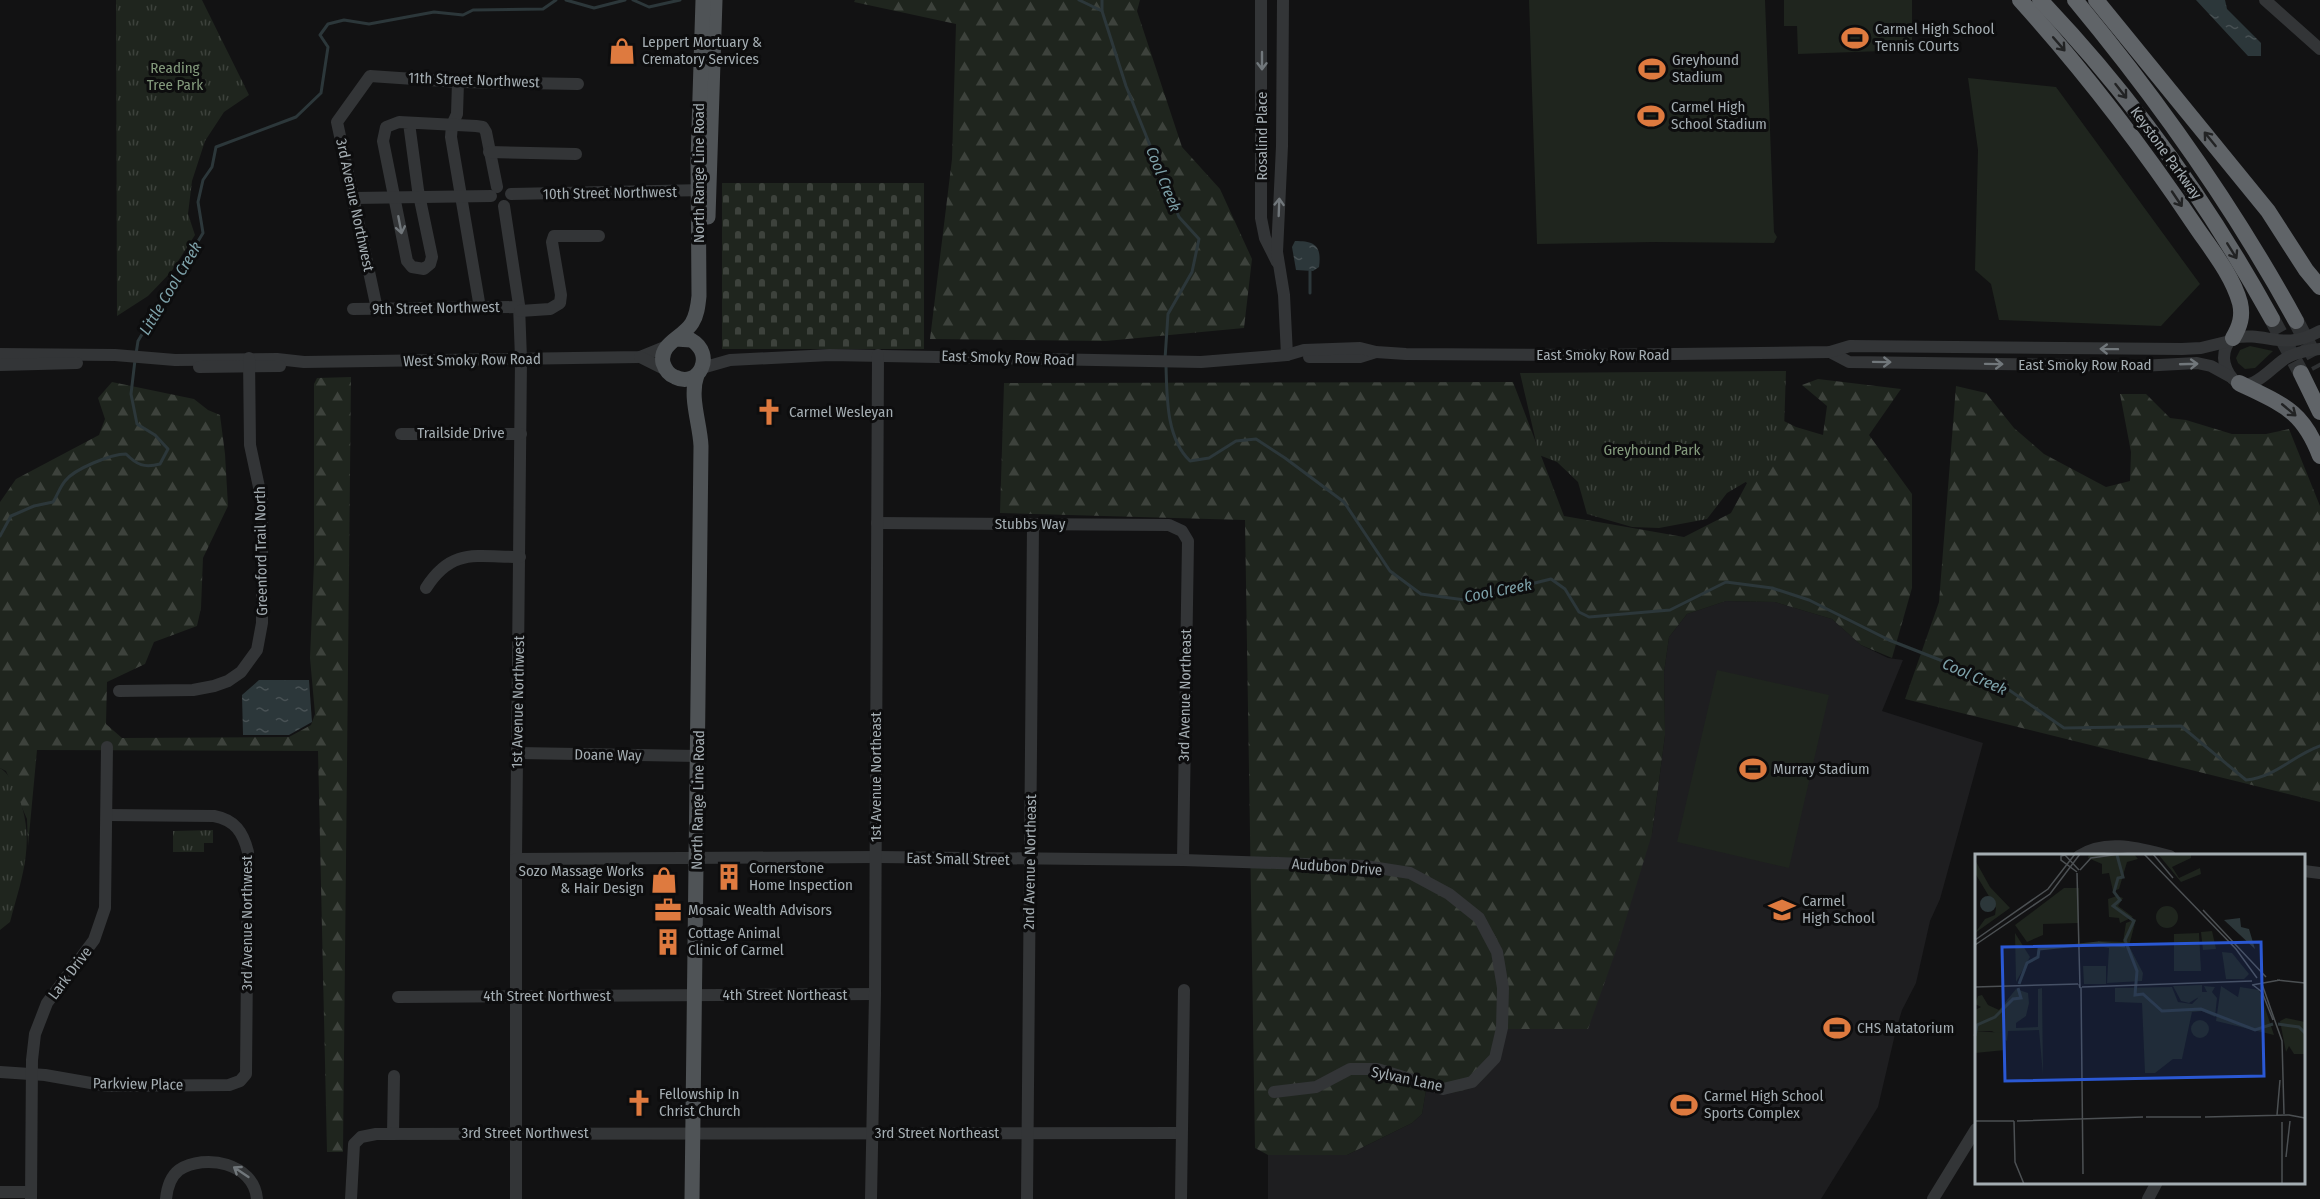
<svg xmlns="http://www.w3.org/2000/svg" width="2320" height="1199" font-family="'Fira Sans Condensed',sans-serif">
<style>
.built{fill:#1e1e20}
.grass{fill:#1f251e}
.forest{fill:url(#forest-firs)}
.cemetery{fill:url(#cemetery-stones)}
.park{fill:url(#park-tufts)}
.water{fill:url(#water-ripples)}
.lines{fill:none;stroke-linecap:round;stroke-linejoin:round}
.stream{stroke:#2c373a;stroke-width:3}
.highway-tunnel{stroke:#2f3133;stroke-width:16;stroke-dasharray:16 8;stroke-linecap:butt}
.minor{stroke:#333537;stroke-width:12}
.major{stroke:#4f5356;stroke-width:15}
.highway{stroke:#606468;stroke-width:16}
.oneway{stroke:#222324}
.oneway2{stroke:#71777b}
.labels{text-anchor:middle;stroke-width:6;stroke-linejoin:round;paint-order:stroke}
.poi-label{font-size:15px;fill:#a4adb2;stroke:#0d0d0e;text-anchor:start}
.park-label{font-size:15px;fill:#849b7d;stroke:#0d0d0e}
.street-label{font-size:15px;fill:#a4adb2;stroke:#0d0d0e}
.water-label{font-size:16px;font-style:italic;fill:#7ea2aa;stroke:#0d0d0e}
.inset-river{fill:none;stroke:#2c373a;stroke-width:3}
.inset-road{fill:none;stroke:#4c5053;stroke-width:1.5}
.view{fill:#2a58d4;fill-opacity:0.15;stroke:#2a58d4;stroke-width:3}
.inset-edge{fill:none;stroke:#a4adb2;stroke-width:3}
</style>
<defs>
<pattern id="forest-firs" width="22" height="20" patternUnits="userSpaceOnUse" patternTransform="scale(1.5)"><rect width="22" height="20" fill="#1f251e"/><path d="M5 1l3.5 6h-7zM16 11l3.5 6h-7z" fill="#3d423c"/></pattern>
<pattern id="cemetery-stones" width="16" height="16" patternUnits="userSpaceOnUse" patternTransform="scale(1.5)"><rect width="16" height="16" fill="#1f251e"/><path d="M2 7V4a2 2 0 0 1 4 0v3zM10 15v-3a2 2 0 0 1 4 0v3z" fill="#3d423c"/></pattern>
<pattern id="park-tufts" width="24" height="20" patternUnits="userSpaceOnUse" patternTransform="scale(1.5)"><rect width="24" height="20" fill="#1f251e"/><path d="M3 7l-1-3M5 7V3M7 7l1-3M15 17l-1-3M17 17v-4M19 17l1-3" fill="none" stroke="#3d423c"/></pattern>
<pattern id="water-ripples" width="26" height="14" patternUnits="userSpaceOnUse" patternTransform="scale(1.5)"><rect width="26" height="14" fill="#2c373a"/><path d="M2 4q2-2 4 0t4 0M15 11q2-2 4 0t4 0" fill="none" stroke="#485154"/></pattern>
</defs>
<rect width="100%" height="100%" fill="#121213"/>
<polygon class="built" points="1726,601 1775,602 1832,619 1861,645 1888,658 1903,660 1882,711 1983,743 1940,899 1930,921 1916,983 1902,1010 1896,1030 1878,1107 1821,1199 1268,1199 1268,1155 1347,1155 1412,1123 1422,1114 1426,1090 1450,1093 1506,1029 1652,834 1665,735 1664,672 1669,637 1687,614"/>
<g class="grass">
<polygon points="1529,0 1765,0 1774,232 1777,237 1774,243 1654,242 1537,244"/>
<polygon points="1784,0 1912,0 1912,50 1798,54 1797,26 1784,26"/>
<polygon points="1968,78 2056,87 2200,284 2161,326 1999,320 1991,284 1975,270 1978,150"/>
<polygon points="2250,346 2273,351 2255,368 2245,369 2238,363 2236,358 2240,350"/>
<polygon points="1717,670 1829,695 1789,868 1677,842"/>
</g>
<g class="forest">
<polygon points="855,0 1140,0 1137,11 1182,147 1220,189 1252,259 1244,328 1106,341 930,339 952,159 956,24 854,2"/>
<polygon points="351,377 343,1152 327,1152 318,751 37,750 28,846 27,819 6,771 0,768 0,502 16,479 99,435 105,419 98,398 112,382 194,399 208,410 220,415 225,454 228,506 203,558 201,608 197,626 154,642 145,664 107,682 106,724 122,738 289,737 311,725 315,714 310,658 314,563 314,384 317,378"/>
<path d="M 1818,379 L 1901,389 L 1869,435 L 1912,494 L 1912,588 L 1892,658 L 1861,645 L 1832,619 L 1775,602 L 1726,601 L 1687,614 L 1669,637 L 1664,672 L 1665,735 L 1652,834 L 1618,945 L 1588,1029 L 1506,1029 C 1501,1062 1487,1090 1449,1093 C 1442,1093 1433,1091 1426,1090 L 1422,1114 L 1412,1123 L 1347,1155 L 1268,1155 L 1255,1148 L 1245,520 L 1000,513 L 1004,383 L 1513,382 L 1564,516 L 1684,537 L 1731,513 L 1747,483 L 1673,429 L 1754,406 L 1796,427 L 1823,435 L 1827,406 L 1802,385 Z"/>
<polygon points="1956,386 1986,393 2014,428 2044,454 2106,487 2130,481 2131,452 2120,394 2146,394 2170,418 2186,420 2232,434 2266,434 2289,429 2320,506 2320,802 1905,699 1939,602"/>
</g>
<rect class="cemetery" x="722" y="183" width="202" height="166"/>
<g class="park">
<polygon points="116,0 202,0 249,95 224,112 205,141 192,181 188,214 195,235 171,272 148,296 117,316"/>
<polygon points="1786,371 1783,460 1727,493 1707,519 1659,528 1632,527 1587,514 1578,482 1557,462 1539,455 1520,373"/>
<path d="M 0,768 C 8,773 12,781 16,790 C 37,838 23,874 10,922 L 0,930 Z"/>
<polygon points="213,830 213,843 204,843 204,852 173,852 173,831"/>
</g>
<g class="water">
<polygon points="2196,0 2225,0 2227,9 2261,43 2261,56 2248,56"/>
<path d="M 1295,241 C 1314,241 1322,245 1319,267 L 1313,271 L 1296,270 L 1292,247 Z"/>
<polygon points="259,680 309,680 312,722 289,735 243,735 242,695"/>
</g>
<g class="lines">
<g class="stream">
<polyline points="566,0 594,8 625,0"/>
<polyline points="633,0 649,7 680,0"/>
<polyline points="1079,0 1102,11"/>
<polyline points="1102,0 1102,11 1126,86 1179,217 1199,239 1192,272 1168,314 1165,359"/>
<polyline points="1310,271 1310,293"/>
<polyline points="136,354 138,341 203,233 198,202 203,180 212,167 216,147 296,117 321,93 328,47 320,35 328,24 344,20 369,24 434,12 463,15 473,10 543,9 556,0"/>
<path d="M 1166,366 C 1167,397 1166,438 1190,461 L 1209,458 L 1236,441 L 1256,439 L 1285,458 L 1344,502 L 1390,571 L 1421,594 L 1465,600 L 1551,579 L 1565,589 L 1579,612 L 1589,617 L 1670,610 L 1726,582 L 1772,588 L 1809,600 L 1889,640 L 1999,683 L 2064,728 L 2181,726 L 2246,780 C 2276,777 2292,756 2320,746"/>
<path d="M 0,536 L 11,516 L 34,506 L 53,502 C 57,496 60,487 65,481 C 74,469 111,454 126,454 C 137,465 144,468 160,464 L 168,449 L 155,435 L 137,424 L 131,394 L 135,360"/>
</g>
<g class="highway-tunnel">
<polyline points="2272,319 2301,373"/>
<polyline points="2296,321 2320,367"/>
</g>
<g class="minor">
<polyline points="1261,0 1261,218 1265,238 1277,262"/>
<polyline points="1283,0 1282,146 1277,252 1284,295 1287,355"/>
<polyline points="2265,0 2320,49"/>
<polyline points="458,82 457,114 452,125 451,137 480,308"/>
<polyline points="409,123 418,190 432,257 430,264 424,269 412,267 407,261 383,141 386,127 399,122 476,126 483,127 486,132 497,187"/>
<polyline points="489,152 576,154"/>
<polyline points="511,194 705,190"/>
<polyline points="354,198 491,196"/>
<polyline points="504,206 519,305 521,359 516,859 516,1199"/>
<polyline points="353,309 519,307"/>
<polyline points="377,309 337,122 370,76 458,82 578,84"/>
<polyline points="520,311 550,309 560,303 561,295 552,242 554,236 599,236"/>
<path d="M 2320,331 C 2282,352 2268,331 2233,338 C 2227,343 2224,350 2224,358 C 2224,365 2228,374 2233,379 C 2252,397 2273,364 2288,357 C 2298,352 2309,350 2320,349"/>
<polyline points="1830,352 1849,362 2140,366 2197,363 2211,366 2231,377"/>
<polyline points="0,354 115,355 175,360 277,359 304,362 640,357 667,346"/>
<polyline points="640,357 666,370"/>
<polyline points="1309,357 1360,357 1376,352"/>
<polyline points="0,365 77,363"/>
<polyline points="199,367 280,366"/>
<polyline points="702,368 730,360 830,355 1201,362 1287,355 1304,350 1360,348 1376,352 1406,354 1593,355 1830,352 1850,346 2182,349 2201,348 2230,341"/>
<polyline points="401,434 521,434"/>
<polyline points="877,523 1169,525 1182,531 1188,541 1183,860"/>
<path d="M 426,588 C 452,547 477,557 520,557"/>
<polyline points="119,691 193,690 214,686 228,681 241,672 257,650 262,623 262,501 250,445 249,358"/>
<polyline points="518,753 698,756"/>
<path d="M 2079,856 C 2107,838 2141,849 2170,856"/>
<polyline points="516,859 876,857 1183,860 1365,866 1410,873 1449,894 1479,918 1497,952 1503,988 1502,1028 1495,1058 1472,1082 1443,1089 1377,1069 1350,1069 1316,1087 1274,1092"/>
<polyline points="2304,871 2320,873"/>
<polyline points="398,997 875,994"/>
<path d="M 0,1072 L 45,1075 L 108,1086 L 229,1085 L 240,1081 L 246,1074 L 248,852 C 243,832 235,820 214,816 L 107,815"/>
<polyline points="393,1134 394,1076"/>
<polyline points="0,1192 31,1192"/>
<polyline points="31,1199 32,1060 35,1034 47,1003 94,940 105,908 107,747"/>
<path d="M 166,1199 C 167,1189 170,1177 179,1170 C 205,1153 254,1163 257,1199"/>
<polyline points="351,1199 354,1144 361,1137 376,1134 1181,1133"/>
<polyline points="871,1199 875,994 878,355"/>
<polyline points="1027,1199 1033,525"/>
<polyline points="1181,1199 1184,990"/>
<polyline points="1933,1199 1976,1129"/>
<polyline points="2148,1199 2157,1182"/>
</g>
<g class="major">
<polyline points="708,217 715,0"/>
<path d="M 676,339 L 691,340 C 716,354 699,389 675,377 C 669,375 665,369 663,363 C 659,343 683,338 692,323 C 697,315 698,306 699,296 L 698,160 L 703,0"/>
<path d="M 692,1199 L 701,446 C 700,423 689,397 697,375"/>
</g>
<g class="highway">
<path d="M 2020,0 C 2084,71 2141,145 2194,224 C 2210,248 2232,274 2240,303 C 2243,316 2240,326 2233,338"/>
<path d="M 2040,0 C 2132,96 2208,203 2272,319"/>
<path d="M 2075,0 C 2158,100 2233,206 2296,321"/>
<polyline points="2096,0 2268,211 2306,270 2320,287"/>
<polyline points="2301,373 2320,412"/>
<path d="M 2239,383 C 2281,404 2302,409 2320,456"/>
</g>
</g>
<defs><path id="oneway-shaft" d="M-6 0H5M1.5-3L5.5 0L1.5 3" fill="none" stroke-width="1.6" stroke-linecap="round" stroke-linejoin="round" transform="scale(1.5)"/></defs>
<g class="oneway">
<use href="#oneway-shaft" transform="translate(2059 44) rotate(49)"/>
<use href="#oneway-shaft" transform="translate(2121 91) rotate(52)"/>
<use href="#oneway-shaft" transform="translate(2210 139) rotate(-129)"/>
<use href="#oneway-shaft" transform="translate(2177 199) rotate(56)"/>
<use href="#oneway-shaft" transform="translate(2232 251) rotate(58)"/>
<use href="#oneway-shaft" transform="translate(2289 410) rotate(40)"/>
</g>
<g class="oneway2">
<use href="#oneway-shaft" transform="translate(1262 61) rotate(90)"/>
<use href="#oneway-shaft" transform="translate(1279 207) rotate(-88)"/>
<use href="#oneway-shaft" transform="translate(400 225) rotate(79)"/>
<use href="#oneway-shaft" transform="translate(2109 349) rotate(-179)"/>
<use href="#oneway-shaft" transform="translate(1882 362) rotate(1)"/>
<use href="#oneway-shaft" transform="translate(1994 364) rotate(1)"/>
<use href="#oneway-shaft" transform="translate(2189 364) rotate(-2)"/>
<use href="#oneway-shaft" transform="translate(241 1172) rotate(-146)"/>
</g>
<defs>
<symbol id="stadium-bare" viewBox="-9 -9 18 18"><path d="M0-5a6.5 5 0 1 0 0 10a6.5 5 0 1 0 0-10ZM-3.5-1.8h7v3.6h-7Z" fill="#de7a3f" stroke="#0d0d0e" stroke-width="2.5" paint-order="stroke"/></symbol>
<symbol id="shop-bare" viewBox="-9 -9 18 18"><path d="M-5-2.5h2.3a2.7 3.5 0 0 1 5.4 0H5L5.5 6h-11ZM-1.5-2.5h3a1.5 2.3 0 0 0-3 0Z" fill="#de7a3f" stroke="#0d0d0e" stroke-width="2.5" paint-order="stroke"/></symbol>
<symbol id="church-bare" viewBox="-9 -9 18 18"><path d="M-1.2-6h2.4v3.5h3.3v2.4h-3.3V6h-2.4V-.1h-3.3v-2.4h3.3Z" fill="#de7a3f" stroke="#0d0d0e" stroke-width="2.5" paint-order="stroke"/></symbol>
<symbol id="building-bare" viewBox="-9 -9 18 18"><path d="M-4-6H4V6H1V3H-1V6H-4ZM-2.5-4.3h1.7v1.8h-1.7ZM.8-4.3h1.7v1.8H.8ZM-2.5-1h1.7V.8h-1.7ZM.8-1h1.7V.8H.8Z" fill="#de7a3f" stroke="#0d0d0e" stroke-width="2.5" paint-order="stroke"/></symbol>
<symbol id="office-bare" viewBox="-9 -9 18 18"><path d="M-6-3h4V-5.5h4V-3h4V5H-6ZM-1-4.5V-3h2v-1.5ZM-6 0V1H6V0Z" fill="#de7a3f" stroke="#0d0d0e" stroke-width="2.5" paint-order="stroke"/></symbol>
<symbol id="school-bare" viewBox="-9 -9 18 18"><path d="M0-5L7-2L0 1L-7-2ZM-4 1L0 2.5L4 1V4Q0 6-4 4Z" fill="#de7a3f" stroke="#0d0d0e" stroke-width="2.5" paint-order="stroke"/></symbol>
</defs>
<g fill-rule="evenodd">
<use href="#stadium-bare" x="1836" y="19" width="38" height="38"/>
<use href="#shop-bare" x="603" y="32" width="38" height="38"/>
<use href="#stadium-bare" x="1633" y="50" width="38" height="38"/>
<use href="#stadium-bare" x="1632" y="97" width="38" height="38"/>
<use href="#church-bare" x="750" y="393" width="38" height="38"/>
<use href="#stadium-bare" x="1734" y="750" width="38" height="38"/>
<use href="#building-bare" x="710" y="858" width="38" height="38"/>
<use href="#shop-bare" x="645" y="861" width="38" height="38"/>
<use href="#office-bare" x="649" y="891" width="38" height="38"/>
<use href="#school-bare" x="1763" y="891" width="38" height="38"/>
<use href="#building-bare" x="649" y="923" width="38" height="38"/>
<use href="#stadium-bare" x="1818" y="1009" width="38" height="38"/>
<use href="#church-bare" x="620" y="1084" width="38" height="38"/>
<use href="#stadium-bare" x="1665" y="1086" width="38" height="38"/>
</g>
<g class="labels">
<g class="poi-label">
<text x="1875" y="34">Carmel High School<tspan x="1875" dy="17">Tennis COurts</tspan></text>
<text x="642" y="47">Leppert Mortuary &amp;<tspan x="642" dy="17">Crematory Services</tspan></text>
<text x="1672" y="65">Greyhound<tspan x="1672" dy="17">Stadium</tspan></text>
<text x="1671" y="112">Carmel High<tspan x="1671" dy="17">School Stadium</tspan></text>
<text x="789" y="417">Carmel Wesleyan</text>
<text x="1773" y="774">Murray Stadium</text>
<text x="749" y="873">Cornerstone<tspan x="749" dy="17">Home Inspection</tspan></text>
<text x="644" y="876" text-anchor="end">Sozo Massage Works<tspan x="644" dy="17">&amp; Hair Design</tspan></text>
<text x="1802" y="906">Carmel<tspan x="1802" dy="17">High School</tspan></text>
<text x="688" y="915">Mosaic Wealth Advisors</text>
<text x="688" y="938">Cottage Animal<tspan x="688" dy="17">Clinic of Carmel</tspan></text>
<text x="1857" y="1033">CHS Natatorium</text>
<text x="659" y="1099">Fellowship In<tspan x="659" dy="17">Christ Church</tspan></text>
<text x="1704" y="1101">Carmel High School<tspan x="1704" dy="17">Sports Complex</tspan></text>
</g>
<g class="park-label">
<text x="175" y="73">Reading<tspan x="175" dy="17">Tree Park</tspan></text>
<text x="1652" y="455">Greyhound Park</text>
</g>
<g class="street-label">
<text transform="translate(474 80) rotate(2)" y="5">11th Street Northwest</text>
<text transform="translate(1262 136) rotate(-90)" y="5">Rosalind Place</text>
<text transform="translate(2166 153) rotate(54)" y="5">Keystone Parkway</text>
<text transform="translate(699 173) rotate(-90)" y="5">North Range Line Road</text>
<text transform="translate(610 193) rotate(-1)" y="5">10th Street Northwest</text>
<text transform="translate(355 205) rotate(78)" y="5">3rd Avenue Northwest</text>
<text transform="translate(436 308) rotate(-1)" y="5">9th Street Northwest</text>
<text x="1603" y="360">East Smoky Row Road</text>
<text transform="translate(1008 358) rotate(2)" y="5">East Smoky Row Road</text>
<text transform="translate(472 360) rotate(-1)" y="5">West Smoky Row Road</text>
<text x="2085" y="370">East Smoky Row Road</text>
<text x="461" y="438">Trailside Drive</text>
<text x="1030" y="529">Stubbs Way</text>
<text transform="translate(261 551) rotate(-91)" y="5">Greenford Trail North</text>
<text transform="translate(1185 695) rotate(-89)" y="5">3rd Avenue Northeast</text>
<text transform="translate(518 702) rotate(-89)" y="5">1st Avenue Northwest</text>
<text transform="translate(608 755) rotate(1)" y="5">Doane Way</text>
<text transform="translate(876 777) rotate(-90)" y="5">1st Avenue Northeast</text>
<text transform="translate(698 800) rotate(-89)" y="5">North Range Line Road</text>
<text transform="translate(958 859) rotate(1)" y="5">East Small Street</text>
<text transform="translate(1030 862) rotate(-89)" y="5">2nd Avenue Northeast</text>
<text transform="translate(1337 867) rotate(4)" y="5">Audubon Drive</text>
<text transform="translate(247 923) rotate(-90)" y="5">3rd Avenue Northwest</text>
<text transform="translate(70 973) rotate(-53)" y="5">Lark Drive</text>
<text x="785" y="1000">4th Street Northeast</text>
<text x="547" y="1001">4th Street Northwest</text>
<text transform="translate(1407 1079) rotate(12)" y="5">Sylvan Lane</text>
<text transform="translate(138 1084) rotate(1)" y="5">Parkview Place</text>
<text x="525" y="1138">3rd Street Northwest</text>
<text x="937" y="1138">3rd Street Northeast</text>
</g>
<g class="water-label">
<text transform="translate(1164 179) rotate(68)" y="6">Cool Creek</text>
<text transform="translate(170 288) rotate(-59)" y="6">Little Cool Creek</text>
<text transform="translate(1498 590) rotate(-11)" y="6">Cool Creek</text>
<text transform="translate(1975 676) rotate(24)" y="6">Cool Creek</text>
</g>
</g>
<g transform="translate(1975 854)">
<rect width="330" height="330" fill="#121213"/>
<path d="M181 63a11 11 0 1 1 22 0a11 11 0 1 1-22 0ZM 237,77 L 241,95 L 228,96 L 226,78 ZM 224,79 L 226,117 L 199,117 L 199,80 ZM 247,98 L 257,99 L 274,120 L 269,125 L 251,125 ZM216 175a9 9 0 1 1 18 0a9 9 0 1 1-18 0Z" fill="#1f251e"/>
<path d="M 114,0 L 159,0 L 163,5 L 152,8 L 144,35 L 138,37 L 134,19 L 127,20 L 127,10 L 113,4 ZM 183,0 L 216,0 L 216,4 L 197,13 L 204,24 L 225,14 L 226,20 L 206,28 ZM 0,6 L 15,33 L 35,54 L 0,79 L 10,65 L 20,61 L 21,54 L 0,19 ZM 142,42 L 148,44 L 143,52 L 158,63 L 145,69 L 144,64 L 134,63 L 133,45 ZM 161,65 L 154,92 L 168,119 L 167,127 L 132,129 L 134,94 L 123,92 L 123,87 L 148,88 L 151,69 ZM 229,132 L 240,133 L 237,138 L 242,144 L 240,163 L 227,157 L 217,158 L 207,205 L 198,205 L 180,219 L 170,219 L 167,149 L 140,148 L 140,134 L 197,133 L 203,148 L 217,150 L 223,144 L 215,138 L 232,138 ZM 246,132 L 263,143 L 265,133 L 284,136 L 299,181 L 241,167 ZM 67,134 L 68,221 L 64,176 L 33,177 L 32,187 L 17,177 L 0,177 L 0,156 L 6,153 L 0,150 L 3,142 L 7,141 L 13,151 L 24,156 L 41,135 L 53,139 L 54,149 L 51,162 L 41,169 L 41,174 L 63,173 L 63,135 ZM 311,164 L 330,168 L 330,200 L 319,200 L 314,192 L 311,198 L 305,167 Z" fill="#1f251e"/>
<path d="M 89,34 L 104,34 L 104,69 L 68,70 L 68,81 L 52,88 L 40,71 ZM 108,112 L 131,112 L 131,130 L 109,130 Z" fill="#1f251e"/>
<path d="M 40,79 L 55,103 L 41,128 ZM 227,131 L 227,141 L 214,149 L 206,147 L 198,132 ZM 0,177 L 30,179 L 30,196 L 0,199 Z" fill="#1f251e"/>
<path d="M5 50a8 8 0 1 1 16 0a8 8 0 1 1-16 0ZM 265,64 L 266,73 L 274,75 L 280,95 L 249,66 Z" fill="#2c373a"/>
<path class="inset-river" d="M 142,1 L 148,23 L 143,24 L 139,38 L 145,46 L 138,52 L 159,67 L 150,86 L 162,117 L 160,141 L 168,140 L 187,157 L 226,155 L 280,176 L 298,170M 44,130 L 52,109 L 63,103 L 64,95 L 123,89 L 150,92M 303,170 L 324,173 L 330,179M 0,182 L 2,171 L 20,163 L 38,145 L 46,144 L 43,134"/>
<path class="inset-road" d="M 169,0 L 261,95 L 282,124M 178,0 L 198,24M 105,16 L 116,4 L 145,0M 102,18 L 86,6 L 86,2 L 90,1 L 104,16M 102,19 L 105,134 L 104,130M 228,56 L 291,123M 0,86 L 73,35 L 100,0M 0,91 L 75,40 L 105,0M 302,126 L 330,129M 287,130 L 307,187 L 309,260M 277,131 L 305,126M 278,131 L 287,138 L 298,166M 0,133 L 103,130M 106,133 L 108,320M 107,133 L 277,127M 302,261 L 305,226M 171,263 L 226,263M 230,263 L 314,261 L 330,264M 0,267 L 39,267M 39,267 L 40,308 L 49,330M 42,267 L 168,263M 307,268 L 307,330M 311,303 L 315,267"/>
<path class="view" d="M 286,88 L 289,222 L 30,227 L 27,93 Z"/>
<rect width="330" height="330" class="inset-edge"/>
</g>
</svg>
